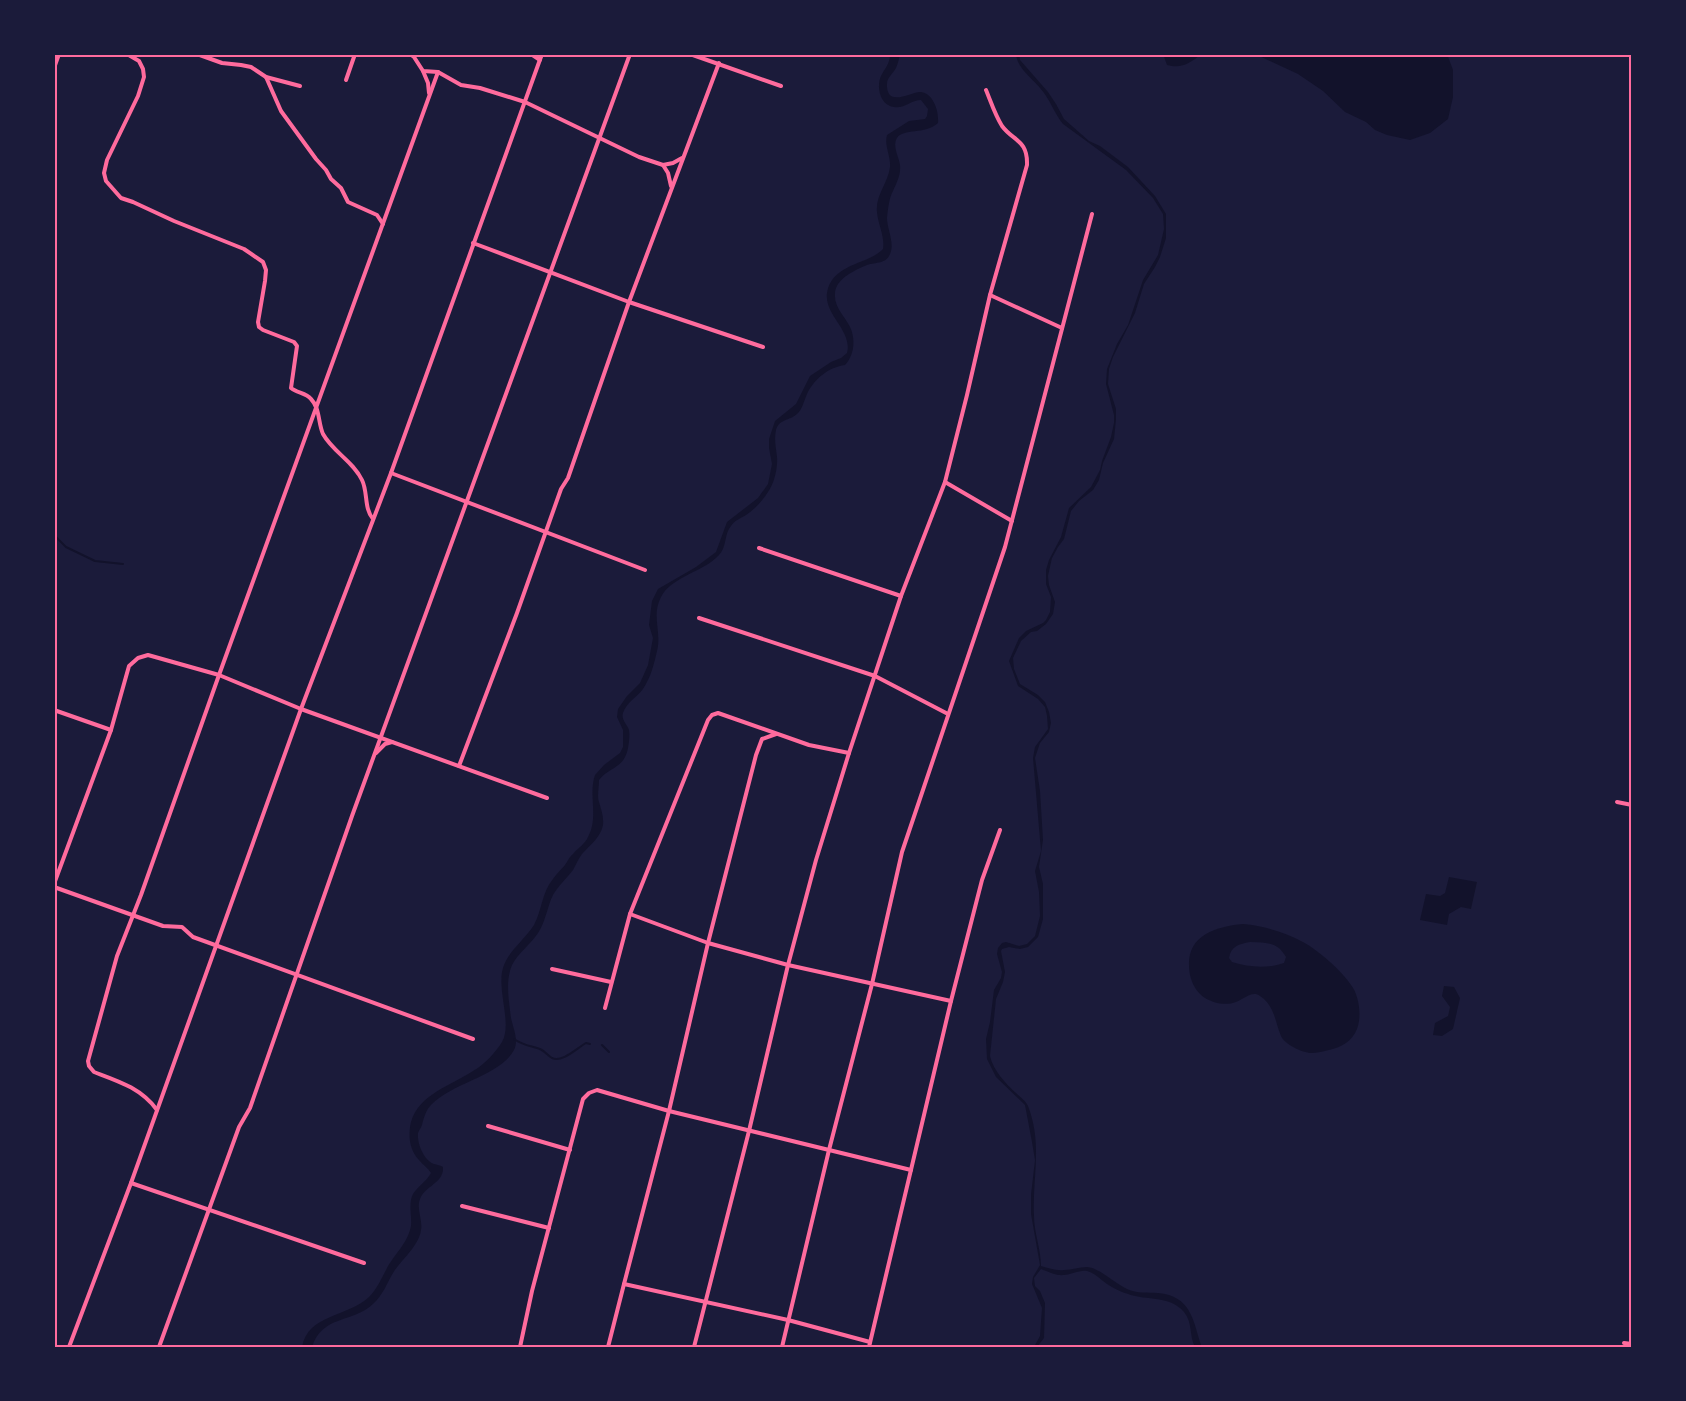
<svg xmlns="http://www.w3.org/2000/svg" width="1686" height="1401" font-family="Cabin,sans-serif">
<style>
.water{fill:#12122b;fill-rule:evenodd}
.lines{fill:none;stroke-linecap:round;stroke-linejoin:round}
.stream{stroke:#12122b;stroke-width:2}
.minor{stroke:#ff6b9d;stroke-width:4}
.neatline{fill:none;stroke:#ff6b9d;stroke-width:2}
</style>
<rect width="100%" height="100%" fill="#1b1b3a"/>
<g class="water">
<path d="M 890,54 L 900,54 C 899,59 898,63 896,68 C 893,74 887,77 887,84 C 886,109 912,91 921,92 C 934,94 939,112 938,123 C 925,135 903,128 897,138 C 892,146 899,157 900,165 C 901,175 897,182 893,191 C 889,198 888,209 887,218 C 887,229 895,243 890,254 C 886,264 876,262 867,265 C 855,270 835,279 835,294 C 834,308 845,316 850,327 C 856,339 854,356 845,365 C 829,367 814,379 807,394 C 804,401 802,410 797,414 C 789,421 779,419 776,430 C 774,440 776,448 777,457 C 778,468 774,484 768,492 C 762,501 755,509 746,515 C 741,518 734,521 731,526 C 724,534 727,547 719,555 C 704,572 672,576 661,597 C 651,616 662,632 657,651 C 654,664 651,677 643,689 C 637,697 626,703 623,713 C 621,720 627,724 629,730 C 630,736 629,742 628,748 C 624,769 610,766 599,780 C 599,787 597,796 599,802 C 601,809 604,817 603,825 C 601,837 590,845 582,854 C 578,859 576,865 573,870 C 567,878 558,886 553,895 C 547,907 546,921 538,933 C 531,944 518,953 512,965 C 505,981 509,1001 511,1018 C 513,1028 519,1040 514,1050 C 500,1076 453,1082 431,1105 C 426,1110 424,1117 422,1125 C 421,1128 419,1130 418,1133 C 417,1144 424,1160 434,1164 C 437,1165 440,1165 443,1167 C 444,1183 426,1185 420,1199 C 416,1209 423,1220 421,1230 C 419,1246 401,1260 393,1273 C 387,1283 383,1295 373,1304 C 353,1323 322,1315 312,1347 L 302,1347 C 308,1314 348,1317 369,1297 C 377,1289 381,1279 386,1270 C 394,1254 407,1245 411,1226 C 412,1215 408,1204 413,1194 C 418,1186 427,1181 431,1173 C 428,1168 423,1165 419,1160 C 409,1150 408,1135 411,1122 C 419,1094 452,1085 473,1071 C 484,1065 495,1053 502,1042 C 513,1023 495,987 504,965 C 510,950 525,939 534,925 C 542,910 542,892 553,879 C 556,874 561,870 565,865 C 568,861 569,857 573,854 C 578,848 585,844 588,837 C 599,817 588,795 595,775 L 604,765 L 620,753 L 623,747 L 623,730 L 617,717 L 618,709 L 627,696 L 640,683 L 648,665 L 653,638 L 649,625 L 652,601 L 658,589 L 696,567 L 716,552 L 727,522 L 758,498 L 768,484 L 772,464 L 769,448 L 769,439 L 775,421 L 796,404 L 810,376 L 831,362 L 841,358 L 847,353 C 853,331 824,315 827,293 C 832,263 868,265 883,249 C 885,236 878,225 877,212 C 875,196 888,183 890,167 C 891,156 884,146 887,135 L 909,121 L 925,119 L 927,116 L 928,109 L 921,100 C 911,100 904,109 894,107 C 880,105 876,87 881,76 C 885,68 890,64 890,54 Z"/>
<path d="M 1016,54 L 1019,54 L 1020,60 L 1048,92 L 1056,104 L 1064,119 L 1089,141 L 1100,146 L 1128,167 L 1155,196 L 1166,214 L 1166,238 L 1160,257 L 1155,267 L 1144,284 L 1135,313 L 1113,357 L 1109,369 L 1108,384 L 1116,409 L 1116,419 L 1114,439 L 1103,463 L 1099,480 L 1093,490 L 1079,501 L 1071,511 L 1064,539 L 1058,547 L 1052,558 L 1048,576 L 1049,585 L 1055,602 L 1053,614 L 1046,624 L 1037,631 L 1031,632 L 1021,641 L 1013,658 L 1014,669 L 1020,684 L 1038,695 L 1045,702 L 1049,712 L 1051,723 L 1049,732 L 1040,743 L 1035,758 L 1040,791 L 1043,840 L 1039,867 L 1043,884 L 1043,919 L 1038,937 L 1028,947 L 1020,949 L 1009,947 L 1002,949 L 1001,951 L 1005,972 L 1003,982 L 996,999 L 990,1056 C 993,1070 1006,1084 1016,1093 C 1020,1097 1026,1101 1028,1106 C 1043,1145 1032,1178 1034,1216 C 1034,1233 1041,1249 1041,1266 C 1049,1268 1056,1271 1064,1270 C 1072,1270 1079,1267 1087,1267 C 1100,1268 1114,1283 1127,1289 C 1137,1294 1148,1292 1158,1293 C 1191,1296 1193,1320 1201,1345 L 1203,1347 L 1195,1347 C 1189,1336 1193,1323 1184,1312 C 1170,1295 1147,1301 1128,1294 C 1121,1292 1113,1288 1107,1284 C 1100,1279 1095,1273 1087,1271 C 1079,1270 1071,1275 1064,1275 C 1056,1276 1049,1272 1041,1269 L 1034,1278 L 1035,1286 L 1040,1291 L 1045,1303 L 1044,1338 L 1037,1347 L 1034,1347 L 1040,1336 L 1042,1308 L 1032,1284 L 1033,1277 L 1040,1265 L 1031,1214 L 1031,1195 L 1035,1160 L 1032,1142 L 1025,1105 L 996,1077 L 987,1059 L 986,1039 L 990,1022 L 994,990 L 1001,978 L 1002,972 L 997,954 L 998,948 L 1002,943 L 1006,942 L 1019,946 L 1027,944 L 1035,936 L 1040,916 L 1039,892 L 1035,871 L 1041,851 L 1033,758 L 1035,747 L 1048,729 L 1047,716 L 1045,707 L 1038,699 L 1018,686 L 1009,661 L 1019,638 L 1026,631 L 1043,623 L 1046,620 L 1050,612 L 1051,597 L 1046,584 L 1046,570 L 1049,560 L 1061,537 L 1069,508 L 1091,487 L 1100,470 L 1102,461 L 1111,437 L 1114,423 L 1114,415 L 1106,384 L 1107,369 L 1117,344 L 1128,325 L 1143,280 L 1158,255 L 1164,229 L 1163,214 L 1153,198 L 1126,170 L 1063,124 C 1054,113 1050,99 1040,88 C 1032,78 1017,68 1016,54 Z"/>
<path d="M 1163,54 L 1202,54 C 1189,63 1183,69 1167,65 Z"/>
<polygon points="1255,54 1447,54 1453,70 1453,97 1448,119 1430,133 1410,140 1387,135 1375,130 1366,122 1345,112 1323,91 1298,74"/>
<polygon points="1449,877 1477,882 1471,909 1461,907 1449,914 1447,925 1420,920 1426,894 1440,896 1445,893"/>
<path d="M 1243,924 C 1264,926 1284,932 1303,942 C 1318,950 1342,971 1351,985 C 1359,995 1362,1016 1357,1029 C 1352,1041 1342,1047 1329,1050 C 1324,1051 1317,1053 1311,1053 C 1303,1053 1284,1044 1281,1036 C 1275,1022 1275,1006 1260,996 C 1252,990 1244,999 1236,1002 C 1226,1006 1213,1003 1205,998 C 1197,993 1192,984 1190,975 C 1183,938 1211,927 1243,924 ZM 1250,942 C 1266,943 1277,941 1286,957 L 1284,963 C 1266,969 1249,967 1232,962 L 1229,958 C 1231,946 1239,944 1250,942 Z"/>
<polygon points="1444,986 1454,987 1460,998 1453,1029 1442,1036 1433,1035 1435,1023 1448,1016 1450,1007 1442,996"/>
</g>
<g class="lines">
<g class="stream">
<polyline points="54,535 66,547 95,561 123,564"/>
<path d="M 514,1039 C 522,1045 531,1046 540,1049 C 545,1051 547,1055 552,1058 C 562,1063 577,1048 586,1043 L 590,1044"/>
<polyline points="602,1045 609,1052"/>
</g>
<g class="minor">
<path d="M 127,54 L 139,61 L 143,69 L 144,77 L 138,96 L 107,160 L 104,173 L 106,181 L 121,198 L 133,202 L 174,221 L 244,249 L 263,262 L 266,270 L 265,281 L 258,322 L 259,327 L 263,330 L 294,342 L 297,346 L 291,388 C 297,393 306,393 311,399 C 320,408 318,423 323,434 C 333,452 353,461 362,480 C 368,492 364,509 373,519"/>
<polyline points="197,54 222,63 241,65 251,67 266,77 300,86"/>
<polyline points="410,54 414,57 423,71 438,72 461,85 480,88 525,102 639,157 663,165 673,163 682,158"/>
<polyline points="531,54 540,60"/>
<polyline points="690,54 781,86"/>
<polyline points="54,68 59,54"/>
<polyline points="423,71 428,83 429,93"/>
<polyline points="266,77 281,111 316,159 326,170 331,179 341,188 348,202 377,215 383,224"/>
<polyline points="346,80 355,54"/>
<polyline points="663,165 668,173 671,186"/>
<polyline points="473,243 629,302 763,347"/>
<polyline points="990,295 1062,328"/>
<polyline points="391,473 645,570"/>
<polyline points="945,482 1012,521"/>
<polyline points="759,548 901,596"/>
<polyline points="699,618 875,676 948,714"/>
<polyline points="54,710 111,730"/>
<polyline points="776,734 762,739 756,755 708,943 669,1111 624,1284 788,1320 870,1342"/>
<polyline points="376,753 385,744 392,742"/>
<polyline points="459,766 517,613 561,489 568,478 629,302 719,63"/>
<polyline points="1617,802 1632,805"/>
<polyline points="54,884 111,730 129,666 138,658 148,655 219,675 301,709 547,798"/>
<polyline points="54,887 163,926 182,927 193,937 473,1039"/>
<polyline points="630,914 708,943 788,965 951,1001"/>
<polyline points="552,969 611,982"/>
<polyline points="1632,975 1632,983"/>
<polyline points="605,1008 630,914 708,720 712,715 718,713 809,745 849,753"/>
<path d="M 157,1110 C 141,1088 118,1081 94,1072 L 89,1066 L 88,1061 L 117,956 L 141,895 L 219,675 L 438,72"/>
<polyline points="488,1126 570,1150"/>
<polyline points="131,1183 364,1263"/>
<polyline points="462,1206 549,1228"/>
<polyline points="1624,1343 1632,1344"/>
<polyline points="69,1347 131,1183 301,709 391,473 542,54"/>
<polyline points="159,1347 239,1127 250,1108 352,816 630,54"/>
<polyline points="520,1347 532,1291 583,1099 589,1093 597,1090 669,1111 911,1170"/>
<polyline points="608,1347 624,1284"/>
<path d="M 694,1347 L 749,1131 L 788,965 L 816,860 L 849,753 L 901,596 L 945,482 L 967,395 L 990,295 L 1027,165 C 1028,140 1013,141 1002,126 C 995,115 991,102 986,90"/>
<polyline points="782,1347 829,1150 872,984 902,852 1005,547 1092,214"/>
<polyline points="869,1347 951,1001 982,880 1000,830"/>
</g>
</g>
<rect width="1686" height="1401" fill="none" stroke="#1b1b3a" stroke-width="111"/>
<rect x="56" y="56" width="1574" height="1290" class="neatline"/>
</svg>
